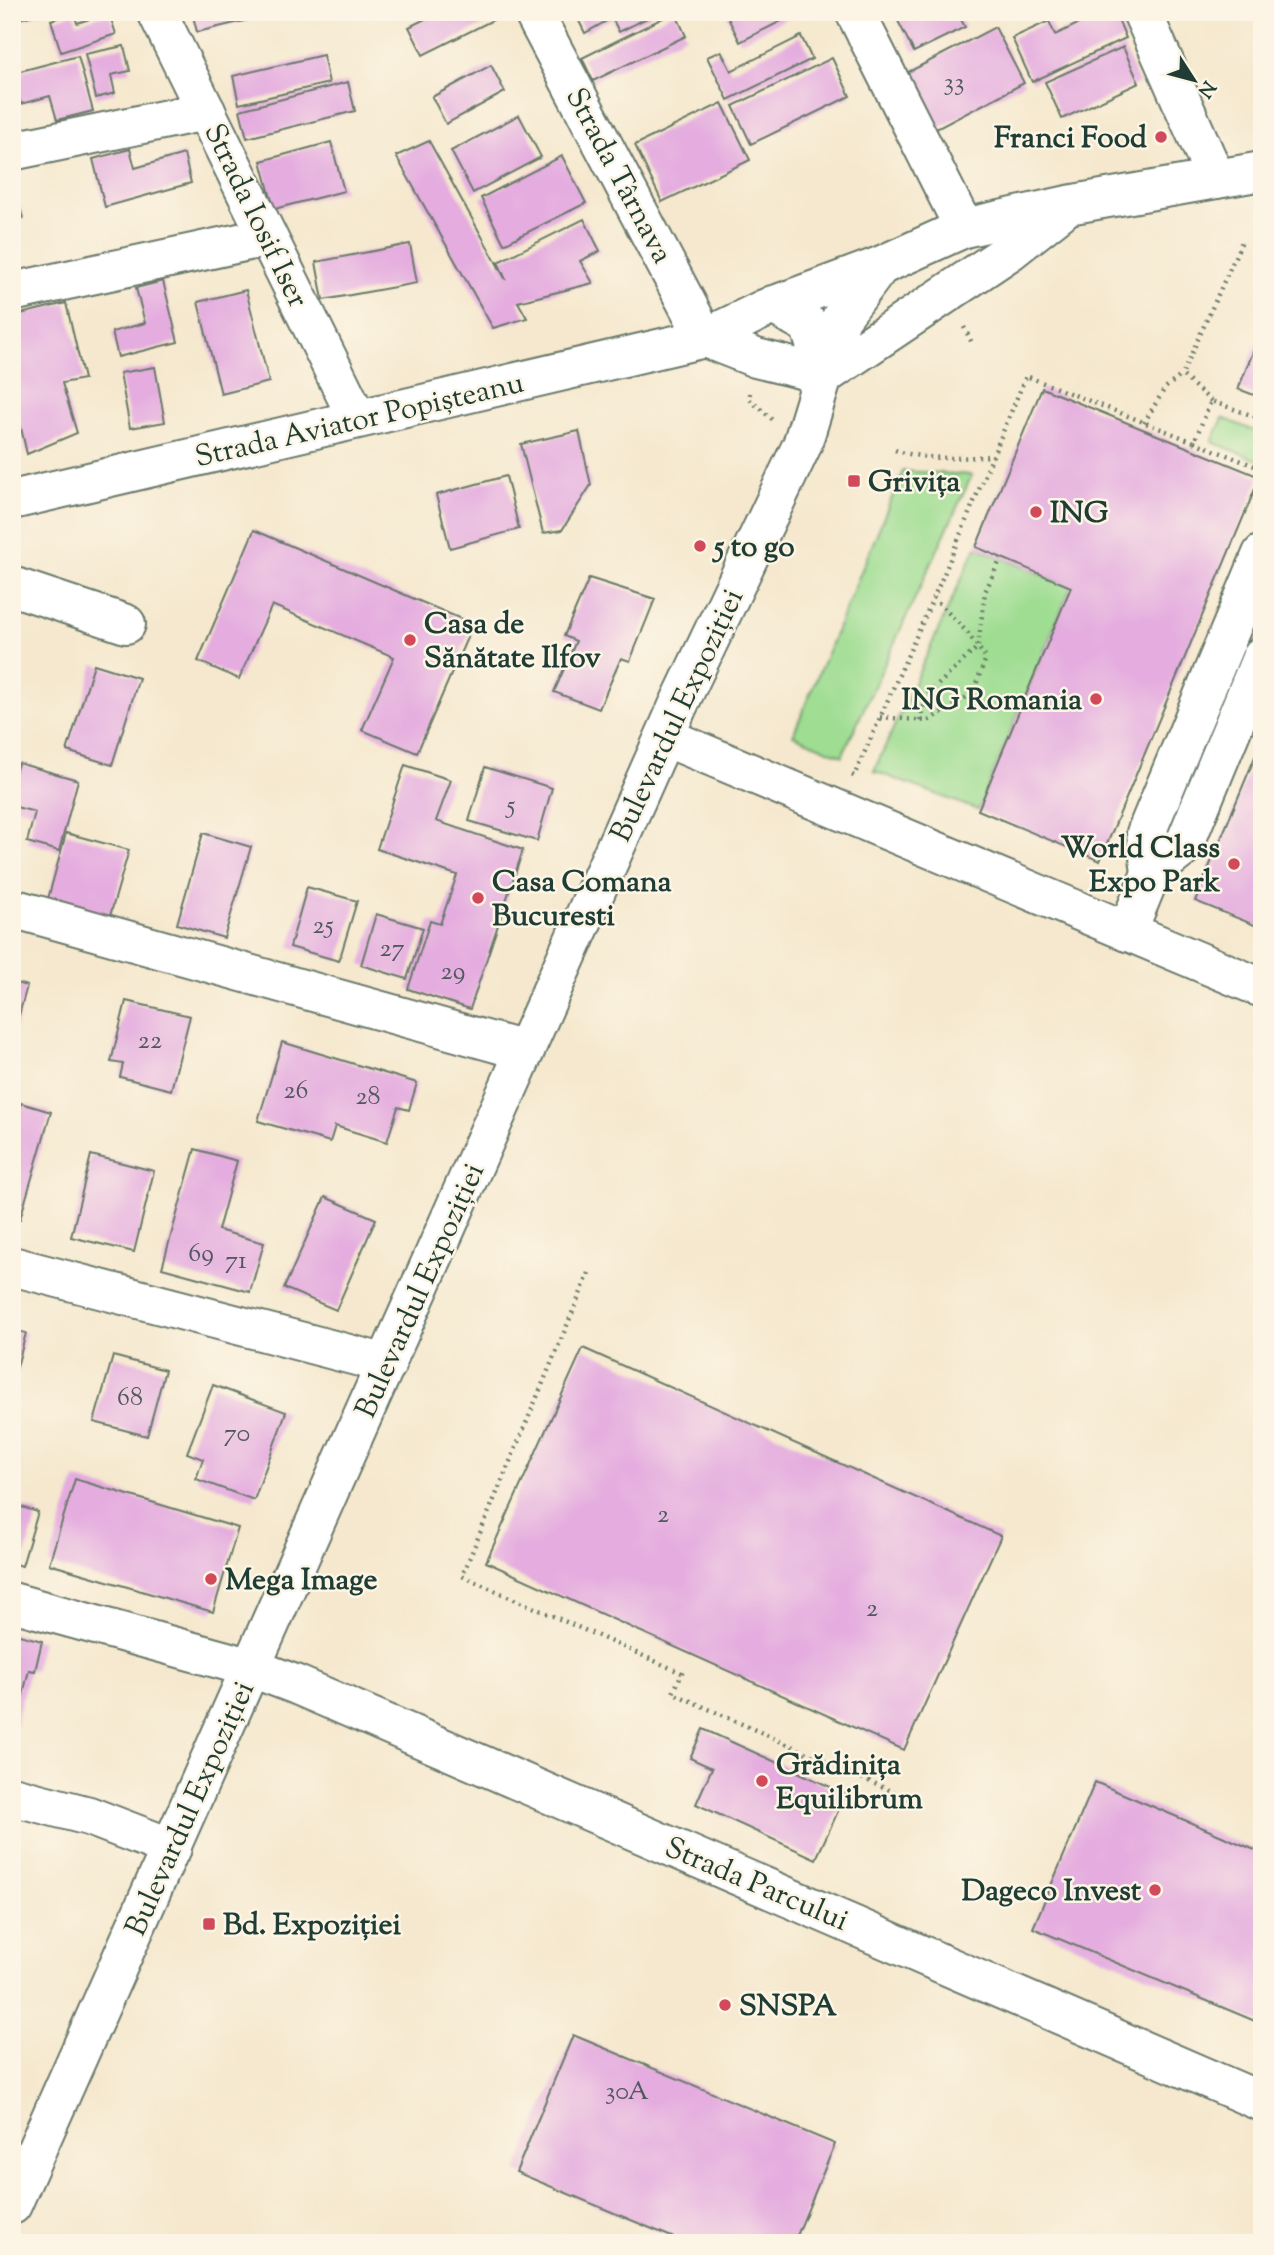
<svg xmlns="http://www.w3.org/2000/svg" width="1274" height="2255" font-family="'Sorts Mill Goudy',serif">
<style>
.green{fill:#9edd92;stroke:#5e8d63;stroke-width:2}
.building{fill:#e4acdf}
.lines{fill:none;stroke-linecap:round;stroke-linejoin:round}
.minor-casing{stroke:#6a796a;stroke-width:42}
.path{stroke:#6a796a;stroke-width:4.5;stroke-dasharray:2 5;stroke-linecap:butt}
.minor{stroke:#fff;stroke-width:38}
.poi-dot{fill:#d1495b;stroke:#fcf5e5;stroke-width:2.5}
.labels{text-anchor:middle;stroke-width:5;stroke-linejoin:round;paint-order:stroke}
.number-label{font-size:26px;fill:#50595f}
.poi-label{font-size:30px;font-weight:bold;fill:#1f3d34;stroke:#fcf5e5;text-anchor:start}
.street-label{font-size:30px;fill:#1f3d34;stroke:#fcf5e5}
</style>
<rect width="100%" height="100%" fill="#fcf5e5"/>
<filter id="ink" filterUnits="userSpaceOnUse"><feTurbulence type="fractalNoise" baseFrequency=".0143" numOctaves="2"/><feDisplacementMap in="SourceGraphic" scale="14" xChannelSelector="R" yChannelSelector="G"/><feConvolveMatrix kernelMatrix="1 2 1 2 8 2 1 2 1" color-interpolation-filters="sRGB"/></filter>
<filter id="wash" filterUnits="userSpaceOnUse"><feTurbulence type="fractalNoise" baseFrequency=".00686" numOctaves="4" result="noise"/><feDisplacementMap in="SourceGraphic" scale="28" xChannelSelector="R" yChannelSelector="G"/><feGaussianBlur stdDeviation="1.57" result="paint"/><feColorMatrix in="noise" values="0 0 0 0 0 0 0 0 0 0 0 0 0 0 0 0 0 1.4 0 .05"/><feComposite in="paint" operator="in"/></filter>
<g filter="url(#wash)">
<rect width="100%" height="100%" fill="#f5e8ce"/>
<g class="green">
<polygon points="1223,418 1262,434 1262,462 1212,442"/>
<polygon points="903,471 972,475 842,756 793,735"/>
<polygon points="976,547 1071,587 978,810 874,771"/>
</g>
<g id="blocks">
<g class="building">
<polygon points="12,12 41,12 41,13 12,21"/>
<polygon points="192,12 278,12 278,13 197,32"/>
<polygon points="439,12 490,12 493,20 423,55 409,27"/>
<polygon points="587,12 649,12 651,16 619,32 612,18 585,33 577,17"/>
<polygon points="675,12 686,36 593,81 582,58"/>
<polygon points="734,12 799,12 740,42 727,16"/>
<polygon points="916,12 957,12 965,27 914,52 898,21"/>
<polygon points="1103,12 1115,12 1126,38 1032,82 1012,38 1049,21 1055,35"/>
<polygon points="1182,12 1203,12 1185,20"/>
<polygon points="74,13 77,23 109,13 116,34 61,52 51,20"/>
<polygon points="995,27 1024,83 927,134 897,78"/>
<polygon points="801,36 812,59 728,100 707,57 721,51 731,71"/>
<polygon points="124,46 130,71 111,75 115,93 96,98 85,54"/>
<polygon points="1123,47 1139,83 1062,119 1045,82"/>
<polygon points="323,55 329,83 239,104 233,76"/>
<polygon points="78,56 93,111 57,120 50,96 21,104 13,73"/>
<polygon points="832,58 850,96 751,144 733,106"/>
<polygon points="491,65 505,92 446,124 432,97"/>
<polygon points="348,82 355,111 247,138 240,110"/>
<polygon points="722,103 750,160 662,202 635,145"/>
<polygon points="519,115 541,157 473,193 451,151"/>
<polygon points="429,141 506,280 498,262 584,219 600,251 580,261 593,283 518,302 527,318 493,328 396,156"/>
<polygon points="331,142 344,191 274,209 261,161"/>
<polygon points="130,149 135,168 184,154 191,183 105,207 93,159"/>
<polygon points="562,156 586,203 504,244 481,198"/>
<polygon points="12,182 23,218 12,221"/>
<polygon points="410,244 417,283 323,300 316,262"/>
<polygon points="163,281 178,342 118,357 112,332 145,323 136,288"/>
<polygon points="246,290 269,382 221,394 198,302"/>
<polygon points="66,303 84,379 62,383 77,433 27,454 12,389 12,316"/>
<polygon points="1262,330 1262,398 1238,389"/>
<polygon points="155,367 165,422 130,428 120,373"/>
<polygon points="1042,388 1260,477 1100,861 978,810 1071,587 976,547"/>
<polygon points="579,431 591,485 562,530 543,533 521,444"/>
<polygon points="506,476 519,529 450,548 436,495"/>
<polygon points="254,530 473,624 417,753 362,730 394,657 272,605 239,679 198,661"/>
<polygon points="589,578 655,599 630,661 621,658 599,709 554,692 576,641 564,636"/>
<polygon points="94,664 139,678 112,765 67,751"/>
<polygon points="1262,740 1262,928 1195,901"/>
<polygon points="18,763 78,780 59,851 27,842 35,812 12,806 12,783"/>
<polygon points="405,765 451,780 436,821 523,850 470,1009 408,989 430,921 440,924 457,875 377,849"/>
<polygon points="485,767 552,788 537,841 469,821"/>
<polygon points="66,833 129,850 108,923 46,906"/>
<polygon points="203,833 251,847 224,938 177,924"/>
<polygon points="307,887 357,901 339,961 290,947"/>
<polygon points="376,914 423,928 407,979 361,965"/>
<polygon points="12,982 27,986 13,1037 12,1037"/>
<polygon points="126,1001 190,1016 171,1090 120,1077 123,1064 111,1062"/>
<polygon points="282,1042 417,1083 409,1110 398,1107 387,1142 335,1126 330,1142 258,1121"/>
<polygon points="21,1103 51,1112 20,1219 12,1216 12,1129"/>
<polygon points="195,1149 237,1161 218,1230 264,1243 250,1292 162,1268"/>
<polygon points="91,1155 154,1171 134,1252 71,1237"/>
<polygon points="325,1197 376,1219 336,1310 284,1288"/>
<polygon points="12,1330 26,1333 13,1382 12,1382"/>
<polygon points="583,1348 1001,1536 904,1750 486,1562"/>
<polygon points="113,1356 165,1370 147,1436 94,1422"/>
<polygon points="213,1385 286,1412 254,1500 196,1479 203,1459 187,1453"/>
<polygon points="75,1479 238,1528 213,1612 49,1564"/>
<polygon points="12,1504 38,1512 22,1566 12,1563"/>
<polygon points="12,1633 42,1641 35,1671 29,1670 13,1735"/>
<polygon points="703,1729 846,1794 816,1859 696,1804 712,1768 690,1758"/>
<polygon points="1095,1782 1262,1853 1262,2024 1033,1928"/>
<polygon points="573,2035 835,2144 794,2243 686,2243 516,2172"/>
</g>
</g>
</g>
<g filter="url(#ink)">
<use href="#blocks" fill-opacity="0" stroke="#6a796a" stroke-width="2"/>
<g class="lines">
<defs>
<g id="minor">
<polyline points="157,12 357,418"/>
<polyline points="533,12 705,338"/>
<polyline points="855,12 964,228"/>
<polyline points="1142,12 1216,179"/>
<polyline points="12,151 206,111"/>
<polyline points="12,292 267,237"/>
<polyline points="773,305 809,325 825,375"/>
<polyline points="705,338 756,358 825,375 1010,251 1062,210"/>
<polyline points="12,500 705,338 764,309 880,266 964,228 1068,205 1262,171"/>
<polyline points="1262,554 1146,833 1151,873 1183,848 1262,656"/>
<polyline points="12,586 126,624"/>
<polyline points="665,737 1262,988"/>
<polyline points="12,908 525,1051"/>
<polyline points="1127,932 1161,849"/>
<polyline points="12,1266 387,1364"/>
<polyline points="12,1602 252,1668 297,1685 1262,2102"/>
<polyline points="12,1796 89,1816 172,1848"/>
<polyline points="12,2205 678,706 802,445 841,318 880,266"/>
</g>
</defs>
<use href="#minor" class="minor-casing"/>
<g class="path">
<polyline points="964,327 973,345"/>
<polyline points="750,393 749,399 772,419"/>
<polyline points="1211,401 1182,375 1243,239"/>
<polyline points="1144,423 1165,388 1182,375"/>
<polyline points="1194,442 1262,469"/>
<path d="M 895,450 C 927,461 960,458 993,456"/>
<polyline points="880,717 928,721 973,693 986,658 967,632 934,598"/>
<polyline points="920,721 927,695 978,647 985,592 1001,558"/>
<polyline points="852,775 854,776 944,574 1026,376 1194,442 1211,401 1262,419"/>
<polyline points="589,1273 462,1576 682,1673 673,1693 911,1800"/>
</g>
<use href="#minor" class="minor"/>
</g>
</g>
<g class="poi-dot">
<circle cx="1161" cy="137" r="7"/>
<rect x="847" y="474" width="14" height="14" rx="3.5"/>
<circle cx="1036" cy="512" r="7"/>
<circle cx="700" cy="546" r="7"/>
<circle cx="410" cy="640" r="7"/>
<circle cx="1096" cy="699" r="7"/>
<circle cx="1234" cy="864" r="7"/>
<circle cx="478" cy="898" r="7"/>
<circle cx="211" cy="1579" r="7"/>
<circle cx="762" cy="1781" r="7"/>
<circle cx="1155" cy="1890" r="7"/>
<rect x="202" y="1917" width="14" height="14" rx="3.5"/>
<circle cx="725" cy="2005" r="7"/>
</g>
<g class="labels">
<g class="number-label">
<text x="954" y="90">33</text>
<text x="511" y="813">5</text>
<text x="323" y="933">25</text>
<text x="392" y="956">27</text>
<text x="453" y="979">29</text>
<text x="150" y="1048">22</text>
<text x="296" y="1098">26</text>
<text x="368" y="1104">28</text>
<text x="201" y="1261">69</text>
<text x="236" y="1268">71</text>
<text x="130" y="1405">68</text>
<text x="237" y="1441">70</text>
<text x="663" y="1522">2</text>
<text x="872" y="1616">2</text>
<text x="627" y="2099">30A</text>
</g>
<g class="poi-label">
<text x="1147" y="147" text-anchor="end">Franci Food</text>
<text x="868" y="491">Grivița</text>
<text x="1050" y="522">ING</text>
<text x="714" y="556">5 to go</text>
<text x="424" y="633">Casa de<tspan x="424" dy="34">Sănătate Ilfov</tspan></text>
<text x="1082" y="709" text-anchor="end">ING Romania</text>
<text x="1220" y="857" text-anchor="end">World Class<tspan x="1220" dy="34">Expo Park</tspan></text>
<text x="492" y="891">Casa Comana<tspan x="492" dy="34">Bucuresti</tspan></text>
<text x="225" y="1589">Mega Image</text>
<text x="776" y="1774">Grădinița<tspan x="776" dy="34">Equilibrum</tspan></text>
<text x="1141" y="1900" text-anchor="end">Dageco Invest</text>
<text x="223" y="1934">Bd. Expoziției</text>
<text x="739" y="2015">SNSPA</text>
</g>
<g class="street-label">
<text transform="translate(620 175) rotate(62)" y="10">Strada Târnava</text>
<text transform="translate(257 215) rotate(64)" y="10">Strada Iosif Iser</text>
<text transform="translate(359 419) rotate(-13)" y="10">Strada Aviator Popișteanu</text>
<text transform="translate(676 715) rotate(-65)" y="10">Bulevardul Expoziției</text>
<text transform="translate(419 1290) rotate(-66)" y="10">Bulevardul Expoziției</text>
<text transform="translate(189 1808) rotate(-66)" y="10">Bulevardul Expoziției</text>
<text transform="translate(757 1883) rotate(23)" y="10">Strada Parcului</text>
</g>
</g>
<rect width="1274" height="2255" fill="none" stroke="#fcf5e5" stroke-width="42"/>
<g transform="translate(1194 80) rotate(126)" stroke="#fcf5e5" stroke-width="5" paint-order="stroke">
<path d="M0-5L12 26L0 18L-12 26Z" fill="#1f3d34"/>
<text y="-10" font-size="19" font-weight="bold" text-anchor="middle" fill="#1f3d34">N</text>
</g>
</svg>
